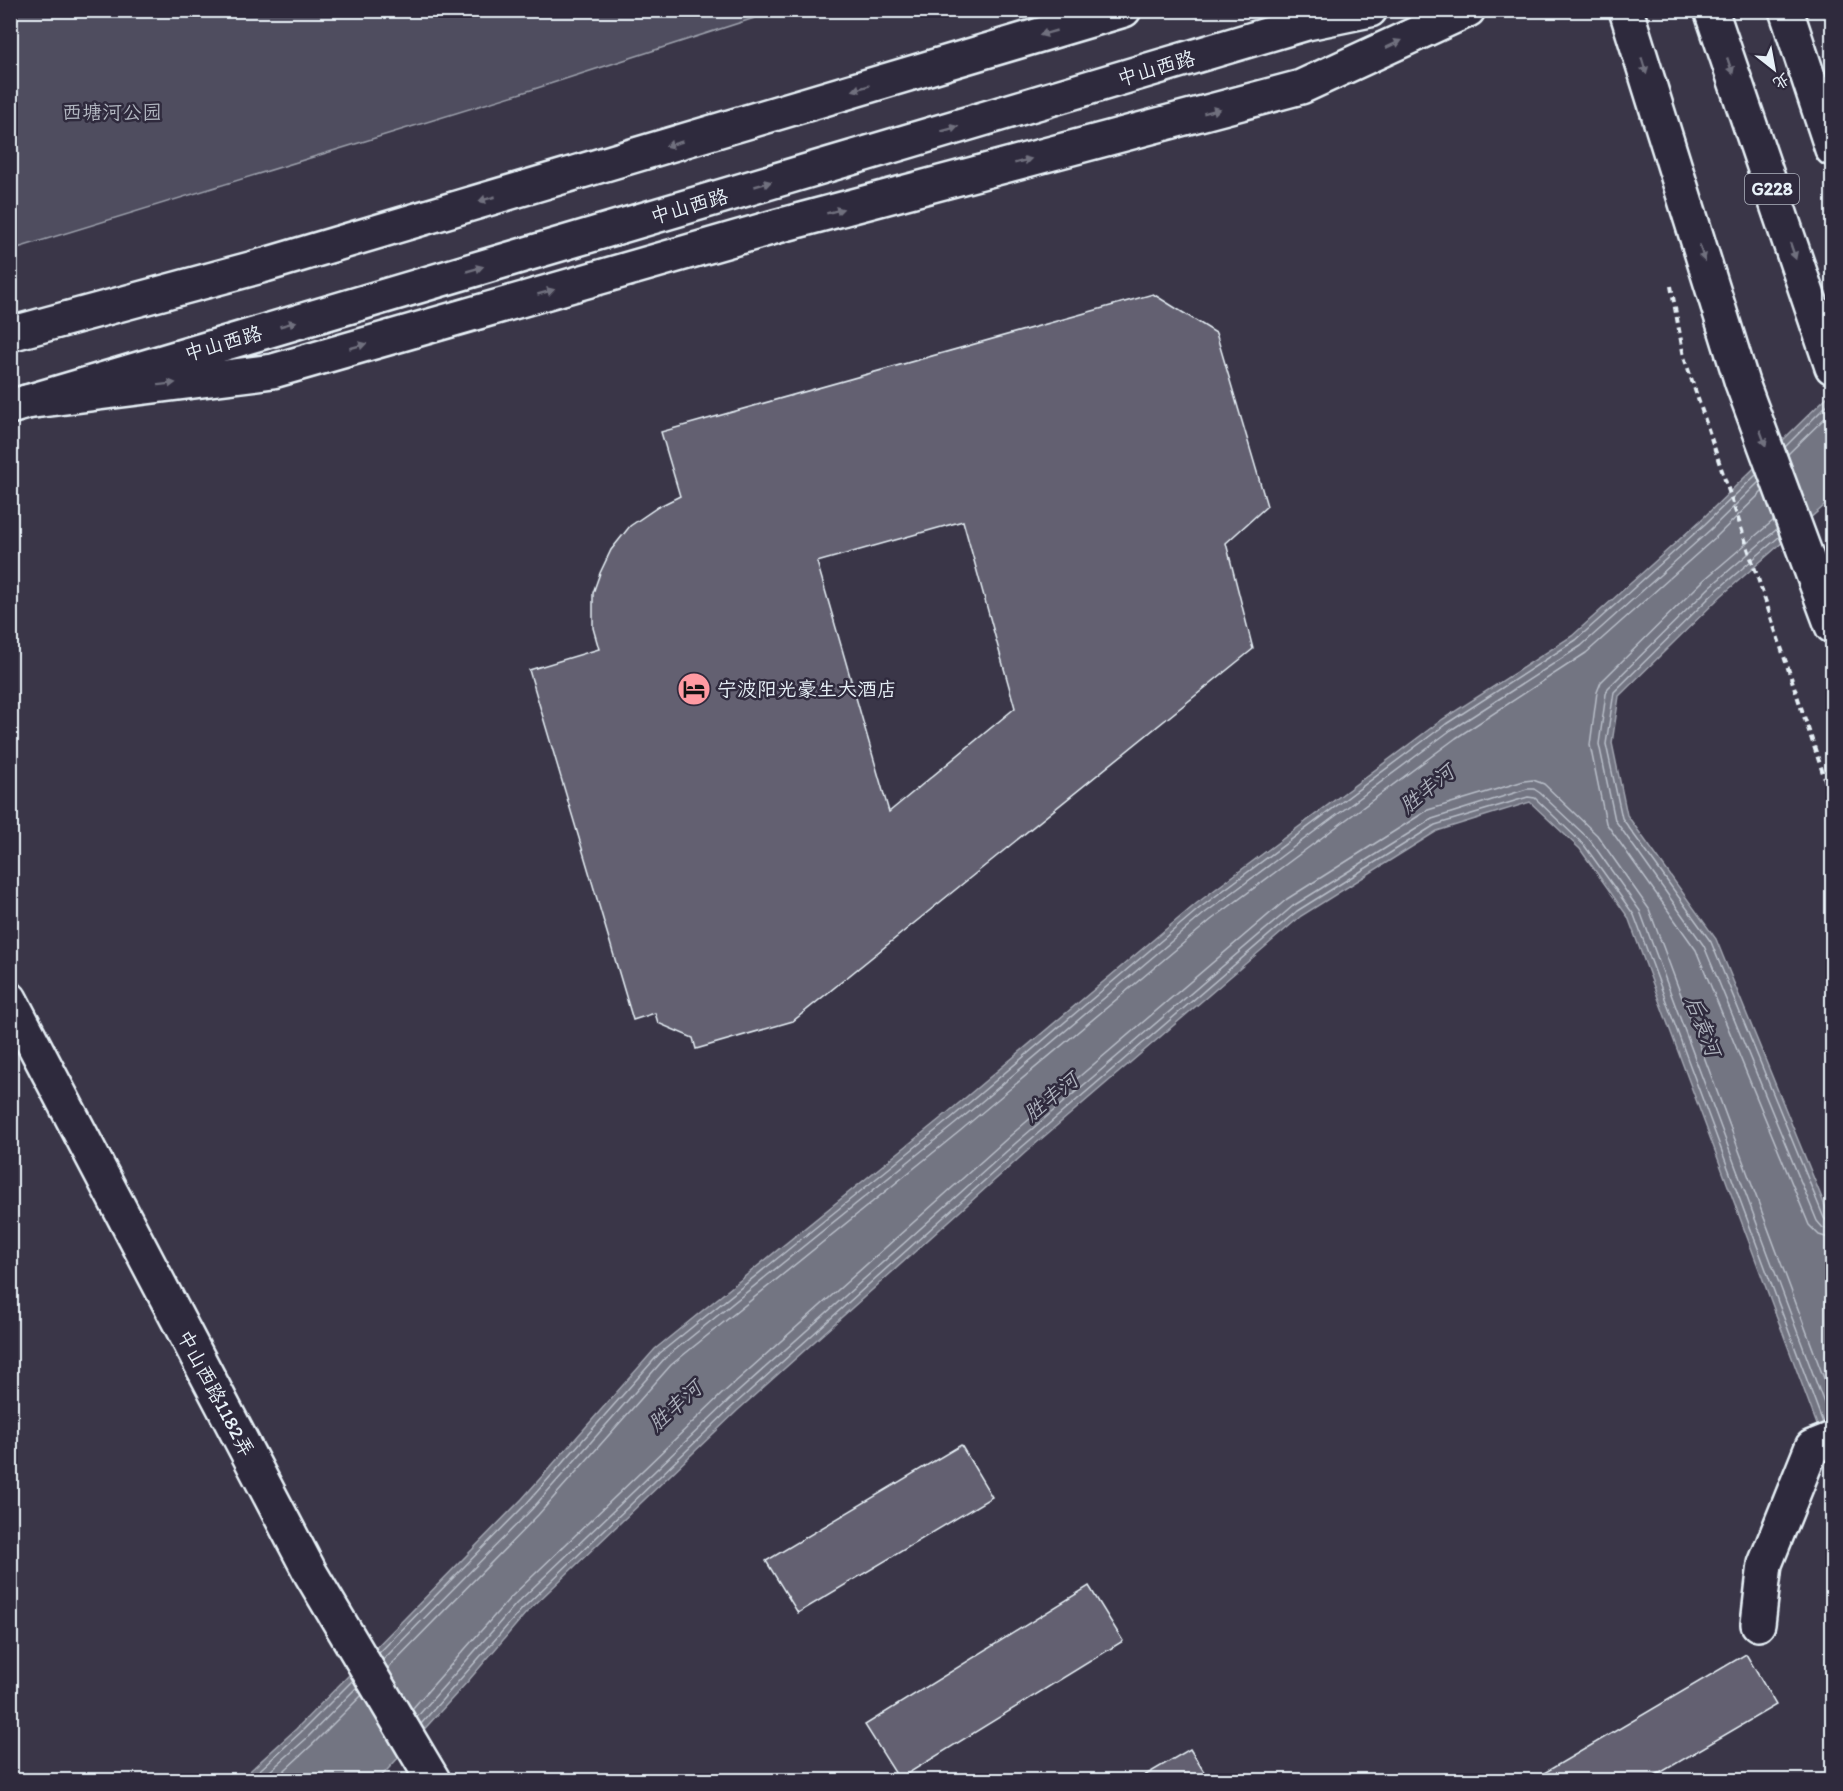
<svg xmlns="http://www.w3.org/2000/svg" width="1843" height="1791" font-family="Itim,'LXGW WenKai TC',sans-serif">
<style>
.green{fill:#504e5f;stroke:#9ca0ac;stroke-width:1.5}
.water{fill:#737482;stroke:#a2a6b1;stroke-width:1.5}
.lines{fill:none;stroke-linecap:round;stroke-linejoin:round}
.shore{stroke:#b9bfc9;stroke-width:1.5}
.building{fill:#636171;stroke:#e8f1f8;stroke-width:1.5;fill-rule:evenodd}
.minor-casing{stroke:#e8f1f8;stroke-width:38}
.major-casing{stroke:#e8f1f8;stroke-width:38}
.highway-casing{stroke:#e8f1f8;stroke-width:38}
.path{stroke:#e8f1f8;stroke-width:4;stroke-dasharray:6 4.5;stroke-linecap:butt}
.minor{stroke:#2f2a3d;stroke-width:33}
.major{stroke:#2f2a3d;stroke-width:33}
.highway{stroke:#2f2a3d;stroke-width:33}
.oneway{fill:#70707e}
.labels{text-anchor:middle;stroke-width:5;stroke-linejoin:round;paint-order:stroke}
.shield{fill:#2f2a3d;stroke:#b0b5c0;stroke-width:1.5}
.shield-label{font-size:18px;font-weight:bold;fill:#e8f1f8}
.street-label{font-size:20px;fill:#e8f1f8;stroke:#2f2a3d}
.park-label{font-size:20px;fill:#b3b8c2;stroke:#2f2a3d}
.poi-label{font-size:20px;fill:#e8f1f8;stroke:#2f2a3d;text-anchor:start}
.water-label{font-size:21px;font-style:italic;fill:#aeb2bd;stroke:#2f2a3d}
</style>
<rect width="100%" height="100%" fill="#3a3648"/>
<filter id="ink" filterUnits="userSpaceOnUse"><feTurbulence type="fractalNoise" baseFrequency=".0167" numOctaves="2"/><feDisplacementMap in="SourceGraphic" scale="12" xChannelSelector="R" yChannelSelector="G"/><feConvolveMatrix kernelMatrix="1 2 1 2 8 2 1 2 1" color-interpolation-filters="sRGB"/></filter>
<g filter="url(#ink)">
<polygon class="green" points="11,10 776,10 776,11 531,90 11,250"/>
<polygon class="water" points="1832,392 1832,499 1721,596 1619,696 1612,743 1627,815 1716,939 1832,1223 1832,1465 1628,917 1580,849 1530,802 1437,831 1301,916 1026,1152 738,1410 526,1613 469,1680 378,1780 240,1780 296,1729 522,1499 655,1349 946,1114 1197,903 1443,719 1572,636 1701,520"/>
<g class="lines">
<g class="shore">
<polyline points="1785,447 1832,400"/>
<polyline points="1788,454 1832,411"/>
<polyline points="1774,520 1705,579 1601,682 1597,692 1590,745 1606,823 1696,950 1809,1225 1819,1235 1832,1239"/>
<polyline points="1777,529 1711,586 1608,688 1606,694 1599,744 1615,820 1704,946 1817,1221 1823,1228 1832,1230"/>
<polyline points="1780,536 1716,591 1614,692 1606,744 1622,818 1711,942 1824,1218 1828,1222 1832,1222"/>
<polyline points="379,1653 526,1504 660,1353 950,1119 1201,907 1446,724 1576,640 1705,524 1757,474"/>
<polyline points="383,1660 532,1509 665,1358 955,1124 1205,913 1451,730 1581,646 1710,530 1759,482"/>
<polyline points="388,1668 538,1515 671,1365 960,1131 1211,920 1456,738 1586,653 1716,537 1763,491"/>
<polyline points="412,1709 510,1598 723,1393 1011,1135 1287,899 1428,810 1524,781 1533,780 1544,784 1597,835 1649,909 1832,1400"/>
<polyline points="417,1717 516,1604 729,1400 1017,1142 1293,906 1432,819 1527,789 1534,789 1540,793 1590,840 1640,911 1831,1422"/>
<polyline points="421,1724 522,1609 734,1405 1022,1147 1297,911 1435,825 1528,797 1535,798 1584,845 1634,915 1823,1423"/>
<polyline points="249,1780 300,1733 353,1680"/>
<polyline points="260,1780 306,1739 357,1687"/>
<polyline points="274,1780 312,1745 362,1695"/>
</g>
</g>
<g class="building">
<path d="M 1153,294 L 1216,333 L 1267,506 L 1226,543 L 1253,649 L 793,1021 L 696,1049 L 693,1038 L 658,1023 L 655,1013 L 633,1020 L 529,670 L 599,649 L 593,628 L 593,593 L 600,573 L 611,550 L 630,526 L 658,507 L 680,496 L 661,432 ZM 963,521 L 1015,708 L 889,812 L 817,562 Z"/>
<polygon points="961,1445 992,1497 798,1613 766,1561"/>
<polygon points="1089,1586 1123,1641 899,1779 865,1725"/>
<polygon points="1746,1654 1776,1705 1648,1780 1549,1780 1544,1773"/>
<polygon points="1190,1749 1209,1780 1137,1780"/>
</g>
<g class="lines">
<defs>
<g id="minor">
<polyline points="10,999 311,1574 433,1780"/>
<polyline points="1758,1624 1765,1564 1812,1447 1832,1439"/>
</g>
<g id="major">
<polyline points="1626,10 1742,383 1832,626"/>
<polyline points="10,334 265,265 1124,10"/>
<polyline points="10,407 1307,23 1370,10"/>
</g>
<g id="highway">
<polyline points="1711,10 1832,367"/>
<polyline points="1786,10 1832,149"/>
<polyline points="26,402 273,371 778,226 1301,87 1468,10"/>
</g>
</defs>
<use href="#minor" class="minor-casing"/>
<use href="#major" class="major-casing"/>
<use href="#highway" class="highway-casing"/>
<polyline class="path" points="1671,286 1684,357 1832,800"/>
<use href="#minor" class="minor"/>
<use href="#major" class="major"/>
<use href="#highway" class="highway"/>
</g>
<defs><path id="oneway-solid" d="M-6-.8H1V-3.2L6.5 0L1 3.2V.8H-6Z" transform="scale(1.5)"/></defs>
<g class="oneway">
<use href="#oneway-solid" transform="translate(1048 33) rotate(164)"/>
<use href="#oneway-solid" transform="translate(1394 44) rotate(-25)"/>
<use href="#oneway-solid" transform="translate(1644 66) rotate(73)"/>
<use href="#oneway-solid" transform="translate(1730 66) rotate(71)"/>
<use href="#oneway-solid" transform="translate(861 88) rotate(164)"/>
<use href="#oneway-solid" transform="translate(1212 111) rotate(-15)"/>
<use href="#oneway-solid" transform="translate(950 129) rotate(-16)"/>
<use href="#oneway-solid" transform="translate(674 144) rotate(164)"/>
<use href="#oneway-solid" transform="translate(1023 161) rotate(-15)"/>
<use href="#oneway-solid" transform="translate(763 184) rotate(-16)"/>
<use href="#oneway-solid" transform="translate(487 199) rotate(164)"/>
<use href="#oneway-solid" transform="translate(835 211) rotate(-15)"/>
<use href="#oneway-solid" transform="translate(1793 251) rotate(71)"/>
<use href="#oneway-solid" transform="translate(1702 253) rotate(73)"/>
<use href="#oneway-solid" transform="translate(475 269) rotate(-16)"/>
<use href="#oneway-solid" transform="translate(546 292) rotate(-16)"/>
<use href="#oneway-solid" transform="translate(288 324) rotate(-16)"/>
<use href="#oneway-solid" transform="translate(358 346) rotate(-16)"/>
<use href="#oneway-solid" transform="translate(167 384) rotate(-7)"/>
<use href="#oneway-solid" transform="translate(1763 438) rotate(70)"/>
</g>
</g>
<defs>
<symbol id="hotel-disc" viewBox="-11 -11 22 22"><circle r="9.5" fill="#ff9aa2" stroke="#2f2a3d"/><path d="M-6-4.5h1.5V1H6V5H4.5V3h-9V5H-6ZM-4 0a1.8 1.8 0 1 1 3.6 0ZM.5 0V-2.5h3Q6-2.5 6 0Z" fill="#111"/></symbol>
</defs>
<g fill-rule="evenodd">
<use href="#hotel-disc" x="675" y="670" width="38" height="38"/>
</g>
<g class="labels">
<rect class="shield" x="1745" y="174" width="54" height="30" rx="4.5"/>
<g class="shield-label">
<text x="1772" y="195">G228</text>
</g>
<g class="street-label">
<text transform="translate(1156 68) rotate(-16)" y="7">中山西路</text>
<text transform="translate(689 206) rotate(-16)" y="7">中山西路</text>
<text transform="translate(223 343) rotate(-16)" y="7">中山西路</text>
<text transform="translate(216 1393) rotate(62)" y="7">中山西路1182弄</text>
</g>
<g class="park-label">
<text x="112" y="119">西塘河公园</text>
</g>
<g class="poi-label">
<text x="717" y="696">宁波阳光豪生大酒店</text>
</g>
<g class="water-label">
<text transform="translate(1427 789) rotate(-39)" y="7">胜丰河</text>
<text transform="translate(1703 1026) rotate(69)" y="7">后袁河</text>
<text transform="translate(1051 1097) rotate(-39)" y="7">胜丰河</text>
<text transform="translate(675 1406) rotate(-42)" y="7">胜丰河</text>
</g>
</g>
<rect width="1843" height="1791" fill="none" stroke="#2f2a3d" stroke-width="36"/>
<rect x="18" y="18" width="1807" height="1755" fill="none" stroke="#e8f1f8" stroke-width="2" filter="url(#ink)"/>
<g transform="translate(1774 69) rotate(149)" stroke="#2f2a3d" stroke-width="4.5" paint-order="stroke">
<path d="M0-4.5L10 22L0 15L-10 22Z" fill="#e8f1f8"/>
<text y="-9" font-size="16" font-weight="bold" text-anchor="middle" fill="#e8f1f8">北</text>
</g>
</svg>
